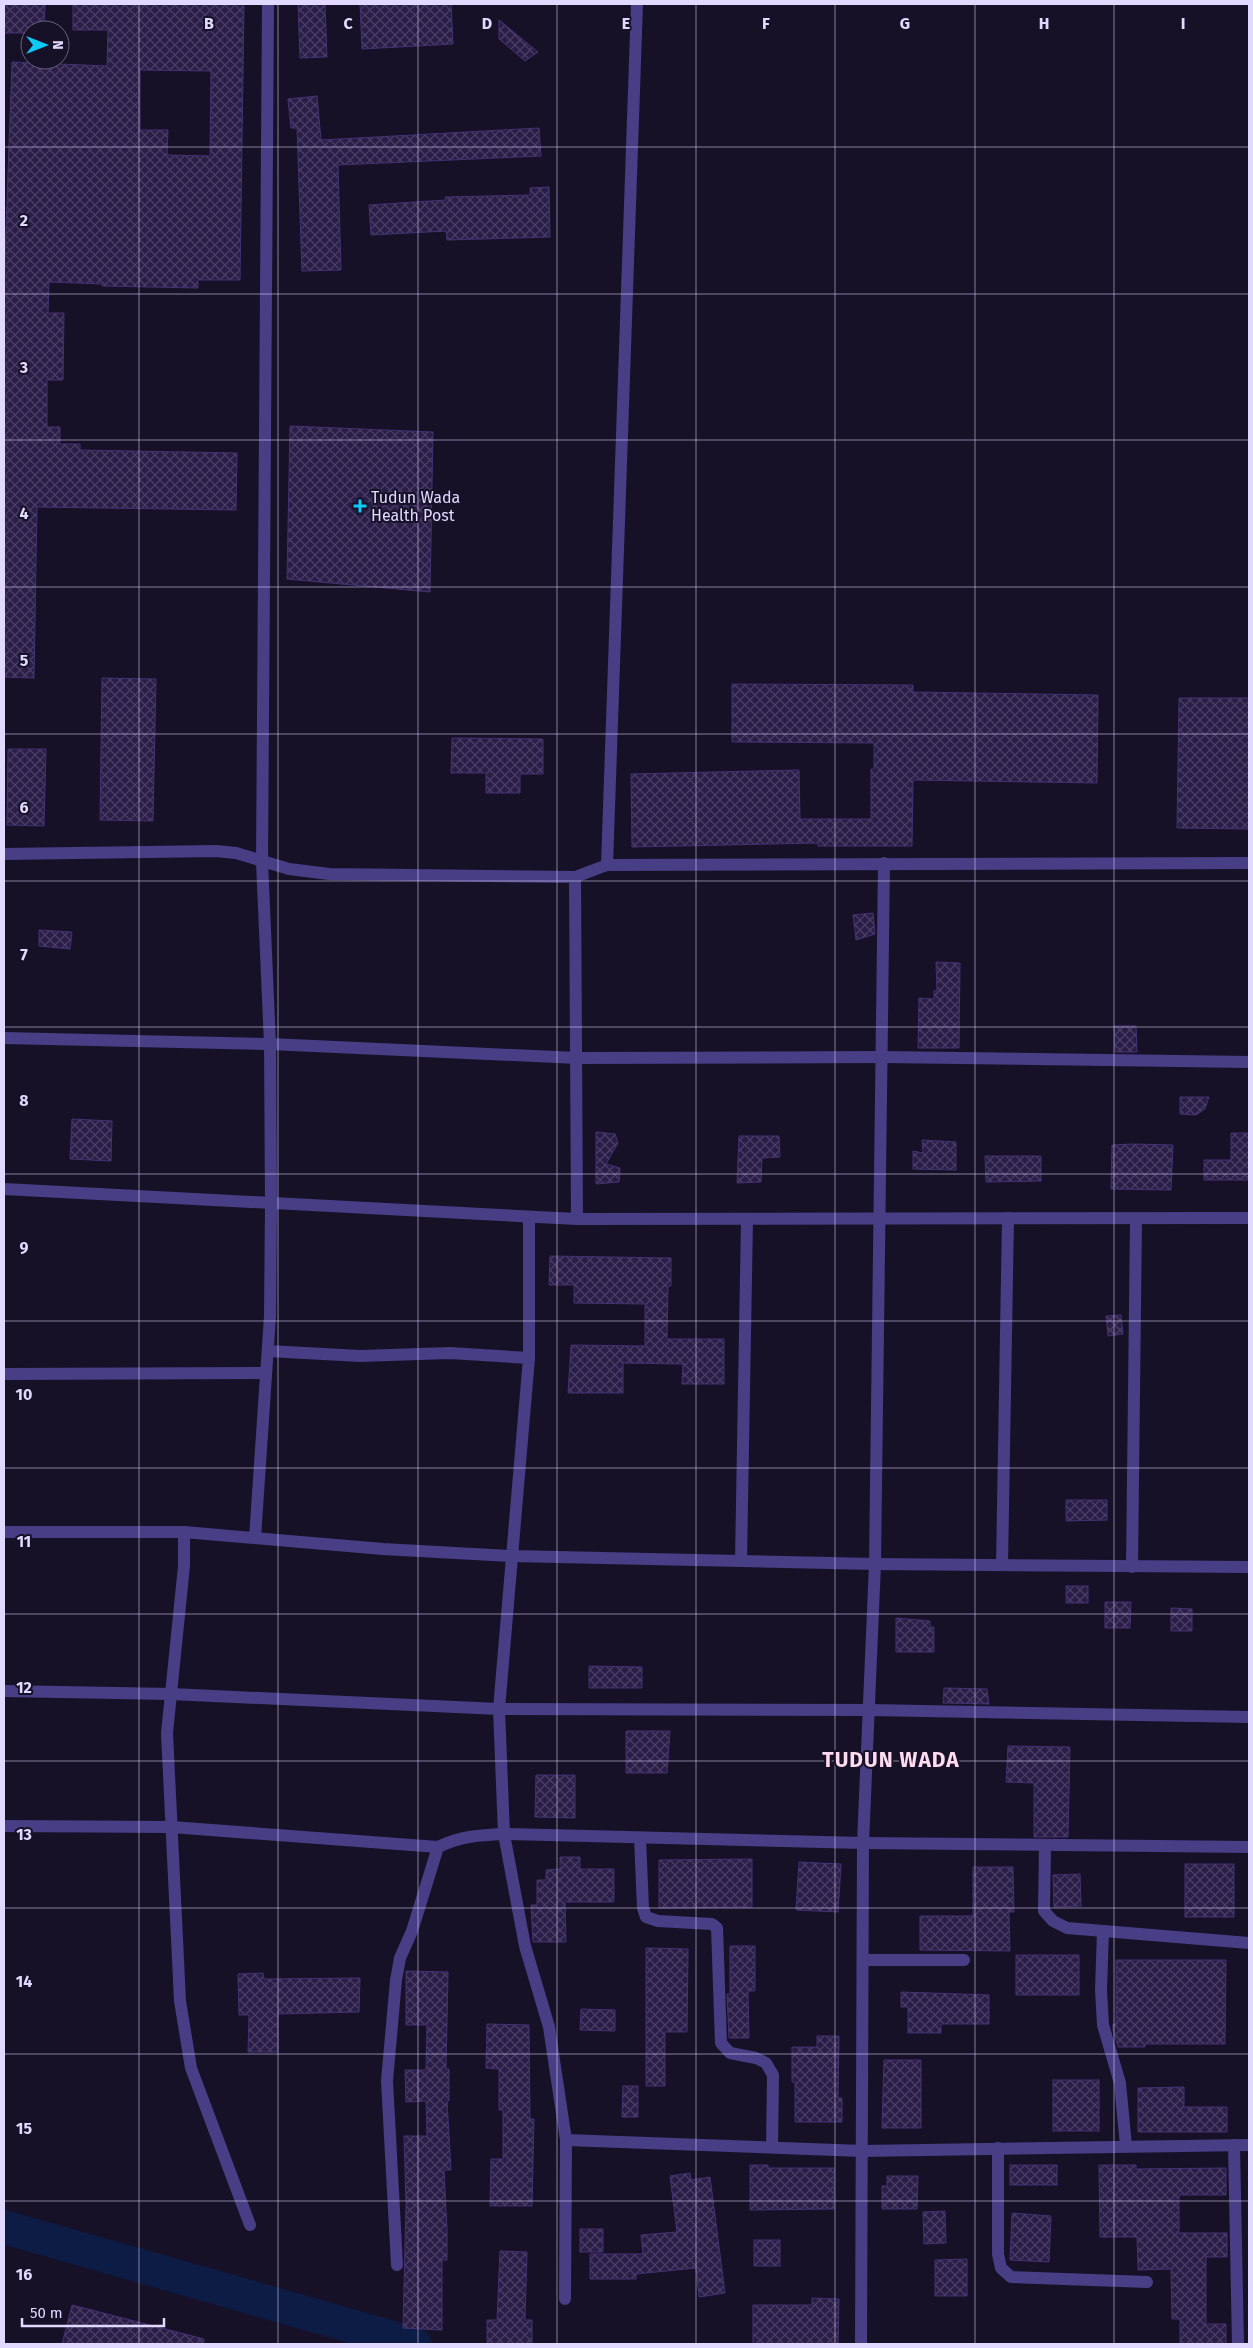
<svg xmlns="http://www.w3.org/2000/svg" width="1253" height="2348" font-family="'Fira Sans',sans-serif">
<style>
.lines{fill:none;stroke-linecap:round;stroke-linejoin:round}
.river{stroke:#0d1c45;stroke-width:34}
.building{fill:url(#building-cross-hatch);stroke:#443173;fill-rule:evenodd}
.minor{stroke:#473e85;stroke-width:12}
.grid{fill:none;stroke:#e1d9fe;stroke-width:1;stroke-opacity:0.55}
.poi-dot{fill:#0dcaf6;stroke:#171128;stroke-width:2}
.labels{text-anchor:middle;stroke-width:4;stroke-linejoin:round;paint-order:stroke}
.poi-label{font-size:16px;fill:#e1d9fe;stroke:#171128;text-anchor:start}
.district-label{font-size:21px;font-weight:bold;letter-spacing:1px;fill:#fedbee;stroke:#171128}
.grid-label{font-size:16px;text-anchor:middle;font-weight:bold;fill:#e1d9fe;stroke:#171128;stroke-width:4;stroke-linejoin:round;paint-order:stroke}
</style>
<defs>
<pattern id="building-cross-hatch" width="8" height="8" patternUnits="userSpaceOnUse" patternTransform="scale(1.25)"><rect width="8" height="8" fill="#2a1e48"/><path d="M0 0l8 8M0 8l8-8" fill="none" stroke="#493e63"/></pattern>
</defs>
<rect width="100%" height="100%" fill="#171128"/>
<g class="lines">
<polyline class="river" points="4,2227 414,2344"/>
</g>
<g class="building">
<polygon points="4,4 45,4 44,28 30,30 30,33 4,33"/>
<path d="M 73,4 L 244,4 L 240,280 L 198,280 L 198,288 L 102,286 L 102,284 L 49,282 L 48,313 L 64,313 L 63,380 L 47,380 L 47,427 L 60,427 L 60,444 L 80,444 L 80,450 L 237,453 L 236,510 L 37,507 L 34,678 L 4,677 L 4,284 L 12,62 L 107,66 L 108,30 L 73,30 ZM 140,70 L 211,71 L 210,156 L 167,155 L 168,130 L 140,130 Z"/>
<polygon points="298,4 325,4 327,57 300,58"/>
<polygon points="360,4 451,4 453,44 362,49"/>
<polygon points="499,20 538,52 525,61 499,39"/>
<polygon points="317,96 321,140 539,128 541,156 338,165 341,270 302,271 297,128 291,128 288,99"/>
<polygon points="549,187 550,237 447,240 446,231 371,235 369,205 446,200 445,197 530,195 530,188"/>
<polygon points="290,426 433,432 430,592 287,579"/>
<polygon points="102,678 156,679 153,821 100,820"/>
<polygon points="732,684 913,685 913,692 1098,695 1097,783 913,780 912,846 818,846 818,843 632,847 631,774 799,770 800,819 871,819 871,769 874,769 874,743 732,742"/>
<polygon points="1179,698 1249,698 1249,829 1177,828"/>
<polygon points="452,738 543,739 543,774 520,774 520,793 486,793 486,773 451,773"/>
<polygon points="8,749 46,749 44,826 7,825"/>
<polygon points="873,913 875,934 856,940 853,915"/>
<polygon points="39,930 72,932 70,949 39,946"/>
<polygon points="936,962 960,963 959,1048 918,1048 919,998 934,999 934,991 937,991"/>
<polygon points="1114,1026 1136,1026 1137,1052 1115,1052"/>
<polygon points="1180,1097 1209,1097 1205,1109 1196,1115 1180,1114"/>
<polygon points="72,1119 112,1121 111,1161 70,1159"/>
<polygon points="596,1132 615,1134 618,1143 606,1164 620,1168 619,1182 596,1184"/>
<polygon points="1231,1133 1249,1133 1249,1180 1204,1180 1204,1160 1231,1160"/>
<polygon points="739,1136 779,1136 780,1157 762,1158 761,1182 737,1183"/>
<polygon points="922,1140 956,1142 956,1170 913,1169 913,1151 923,1153"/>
<polygon points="1132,1144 1173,1145 1171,1190 1111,1189 1112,1145"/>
<polygon points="985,1156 1041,1156 1041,1181 986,1182"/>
<polygon points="550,1256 671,1258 671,1286 668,1286 667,1339 724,1339 724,1384 682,1384 683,1364 623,1363 623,1393 568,1393 571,1345 645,1346 645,1304 574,1303 574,1285 549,1285"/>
<polygon points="1121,1315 1123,1334 1108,1336 1106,1316"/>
<polygon points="1066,1500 1107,1500 1107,1520 1066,1521"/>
<rect x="1066" y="1586" width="22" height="17"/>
<polygon points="1105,1602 1131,1602 1130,1628 1105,1628"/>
<polygon points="1171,1608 1192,1609 1192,1631 1171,1631"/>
<polygon points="896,1618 930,1621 930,1627 934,1627 934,1652 896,1652"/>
<polygon points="589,1666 642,1667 642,1688 589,1688"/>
<polygon points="944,1688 987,1689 989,1704 943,1703"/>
<polygon points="626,1731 670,1731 667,1773 626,1773"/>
<polygon points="1008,1746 1070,1747 1068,1837 1034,1837 1034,1783 1006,1782"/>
<polygon points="536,1775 575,1775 575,1818 535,1817"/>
<polygon points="560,1857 580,1857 580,1869 614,1869 614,1902 565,1902 566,1942 533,1942 531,1905 537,1905 537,1880 546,1880 546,1870 560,1869"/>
<polygon points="752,1859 752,1907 659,1908 659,1860"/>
<polygon points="799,1862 841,1864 838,1912 796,1910"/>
<rect x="1185" y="1864" width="49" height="53"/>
<polygon points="973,1867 1013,1867 1014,1912 1009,1912 1010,1951 920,1950 920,1916 973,1916"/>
<polygon points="1080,1874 1081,1906 1054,1907 1053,1875"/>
<polygon points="730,1946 755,1946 755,1991 748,1991 749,2038 729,2038 727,1994 730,1994"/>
<polygon points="646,1948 688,1949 687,2032 665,2032 665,2086 646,2086"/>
<rect x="1016" y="1955" width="63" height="40"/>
<polygon points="1116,1960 1226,1960 1225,2044 1145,2044 1145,2047 1118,2047 1113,2030 1113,2024 1116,2024"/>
<polygon points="406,1971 448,1972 446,2069 449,2069 449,2101 447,2101 451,2170 444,2170 447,2230 447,2260 442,2260 442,2330 403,2328 406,2203 404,2136 427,2136 426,2101 406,2102 405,2070 426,2070 427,2025 406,2025"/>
<polygon points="263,1973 264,1979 360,1978 359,2012 278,2014 278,2052 248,2052 249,2015 239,2015 238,1974"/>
<polygon points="901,1992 989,1995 989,2024 941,2024 941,2033 908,2033 908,2007 901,2007"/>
<polygon points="581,2009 615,2010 615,2031 580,2030"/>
<polygon points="487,2024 529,2025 530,2119 534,2119 532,2206 490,2206 491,2159 503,2159 503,2110 499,2110 499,2069 486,2068"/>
<polygon points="817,2036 839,2036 838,2098 842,2098 842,2122 795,2122 795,2082 792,2082 792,2047 817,2047"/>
<polygon points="884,2060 921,2060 921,2128 882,2128"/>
<rect x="1053" y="2080" width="46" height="51"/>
<polygon points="623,2086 638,2086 638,2117 622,2117"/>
<polygon points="1184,2087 1184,2107 1227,2107 1227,2132 1138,2132 1138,2088"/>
<polygon points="750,2165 768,2165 768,2168 834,2168 834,2209 750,2210"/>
<rect x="1010" y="2165" width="47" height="20"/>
<polygon points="1099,2165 1136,2165 1136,2169 1226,2168 1226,2195 1179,2195 1179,2233 1227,2233 1227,2257 1206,2257 1206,2324 1226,2324 1226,2344 1180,2344 1180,2319 1172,2319 1171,2269 1138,2270 1137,2237 1100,2237"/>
<polygon points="690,2173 691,2180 710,2177 725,2293 699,2297 696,2268 636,2274 636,2279 590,2279 590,2254 643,2254 641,2235 677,2232 670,2176"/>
<polygon points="887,2176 918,2176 917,2209 882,2209 882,2186 887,2186"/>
<polygon points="945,2211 946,2243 924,2244 923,2212"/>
<polygon points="1012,2213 1051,2216 1049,2262 1010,2260"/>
<rect x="580" y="2229" width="23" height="23"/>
<rect x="754" y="2240" width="26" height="26"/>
<polygon points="500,2251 527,2252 525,2320 532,2320 532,2344 487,2344 487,2320 497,2320"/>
<polygon points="967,2259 967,2296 935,2296 935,2260"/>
<polygon points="812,2298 839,2299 838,2344 753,2344 753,2305 812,2305"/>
<polygon points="72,2305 204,2339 203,2344 62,2344"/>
</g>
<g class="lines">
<g class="minor">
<polyline points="4,854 216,851 236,853 289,869 329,874 575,877 607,865 1249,863"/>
<polyline points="607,865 637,4"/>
<polyline points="575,877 577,1219"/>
<polyline points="4,1038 270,1044 578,1058 882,1057 1249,1062"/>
<polyline points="4,1189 577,1219 1249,1218"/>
<polyline points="529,1218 529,1358 499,1709 504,1834 525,1946 549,2027 566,2140 565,2299"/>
<polyline points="268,1351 360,1356 450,1353 529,1358"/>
<polyline points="4,1374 265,1373"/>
<polyline points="4,1532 184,1532 383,1549 511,1556 875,1564 1249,1567"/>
<polyline points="184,1532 184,1566 167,1733 180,2001 191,2068 250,2225"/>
<polyline points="255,1538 270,1316 271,1204 270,1044 262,862 268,4"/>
<polyline points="741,1560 747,1219"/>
<polyline points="1002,1565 1008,1218"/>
<polyline points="1132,1567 1136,1219"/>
<polyline points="4,1691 171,1694 499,1709 869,1710 1249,1717"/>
<path d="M 4,1826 L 171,1827 L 438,1847 C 461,1836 480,1835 504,1834 L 863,1843 L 1249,1847"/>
<polyline points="640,1838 643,1908 646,1917 658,1921 712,1924 717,1928 721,2043 730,2053 756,2058 766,2063 773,2075 772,2147"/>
<polyline points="1045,1845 1044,1911 1053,1921 1067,1928 1249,1943"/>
<polyline points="1103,1931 1101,1990 1103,2025 1120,2083 1126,2146"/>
<polyline points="863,1960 964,1960"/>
<polyline points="566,2140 862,2151 1249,2145"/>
<polyline points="1234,2145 1238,2344"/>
<polyline points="998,2148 998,2254 1001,2268 1011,2277 1147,2282"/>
<polyline points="397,2265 387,2081 396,1980 400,1958 412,1931 438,1847"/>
<polyline points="861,2344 863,1843 875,1564 884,863"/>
</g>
</g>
<path class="grid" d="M 139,4 L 139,2344M 278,4 L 278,2344M 418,4 L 418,2344M 557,4 L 557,2344M 696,4 L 696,2344M 835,4 L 835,2344M 975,4 L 975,2344M 1114,4 L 1114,2344M 4,147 L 1249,147M 4,294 L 1249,294M 4,440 L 1249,440M 4,587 L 1249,587M 4,734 L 1249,734M 4,881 L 1249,881M 4,1027 L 1249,1027M 4,1174 L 1249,1174M 4,1321 L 1249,1321M 4,1468 L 1249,1468M 4,1614 L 1249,1614M 4,1761 L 1249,1761M 4,1908 L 1249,1908M 4,2054 L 1249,2054M 4,2201 L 1249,2201"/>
<path class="poi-dot" d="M357.5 498.5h5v5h5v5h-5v5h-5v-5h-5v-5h5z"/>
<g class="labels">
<g class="poi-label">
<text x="371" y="503">Tudun Wada<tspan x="371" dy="18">Health Post</tspan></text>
</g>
<g class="district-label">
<text x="891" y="1767">TUDUN WADA</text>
</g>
</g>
<g class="grid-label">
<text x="209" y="29">B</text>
<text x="348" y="29">C</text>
<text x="487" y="29">D</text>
<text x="626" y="29">E</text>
<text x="766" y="29">F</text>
<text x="905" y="29">G</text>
<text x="1044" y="29">H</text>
<text x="1183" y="29">I</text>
<text x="24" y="226">2</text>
<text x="24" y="373">3</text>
<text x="24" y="519">4</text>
<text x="24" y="666">5</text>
<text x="24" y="813">6</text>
<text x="24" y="960">7</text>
<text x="24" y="1106">8</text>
<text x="24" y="1253">9</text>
<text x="24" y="1400">10</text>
<text x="24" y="1547">11</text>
<text x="24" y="1693">12</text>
<text x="24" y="1840">13</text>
<text x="24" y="1987">14</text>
<text x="24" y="2134">15</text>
<text x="24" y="2280">16</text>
</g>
<rect width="1253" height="2348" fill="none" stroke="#e1d9fe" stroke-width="10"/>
<g transform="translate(45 45) rotate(90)"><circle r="24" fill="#171128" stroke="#68617e"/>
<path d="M0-4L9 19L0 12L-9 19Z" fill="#0dcaf6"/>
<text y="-8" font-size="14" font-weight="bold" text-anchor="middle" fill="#e1d9fe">N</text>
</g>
<path d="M22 2318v8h142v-8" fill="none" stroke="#e1d9fe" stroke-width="2.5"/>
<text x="30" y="2318" font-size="15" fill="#e1d9fe" stroke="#171128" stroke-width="4" paint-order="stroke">50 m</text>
</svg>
